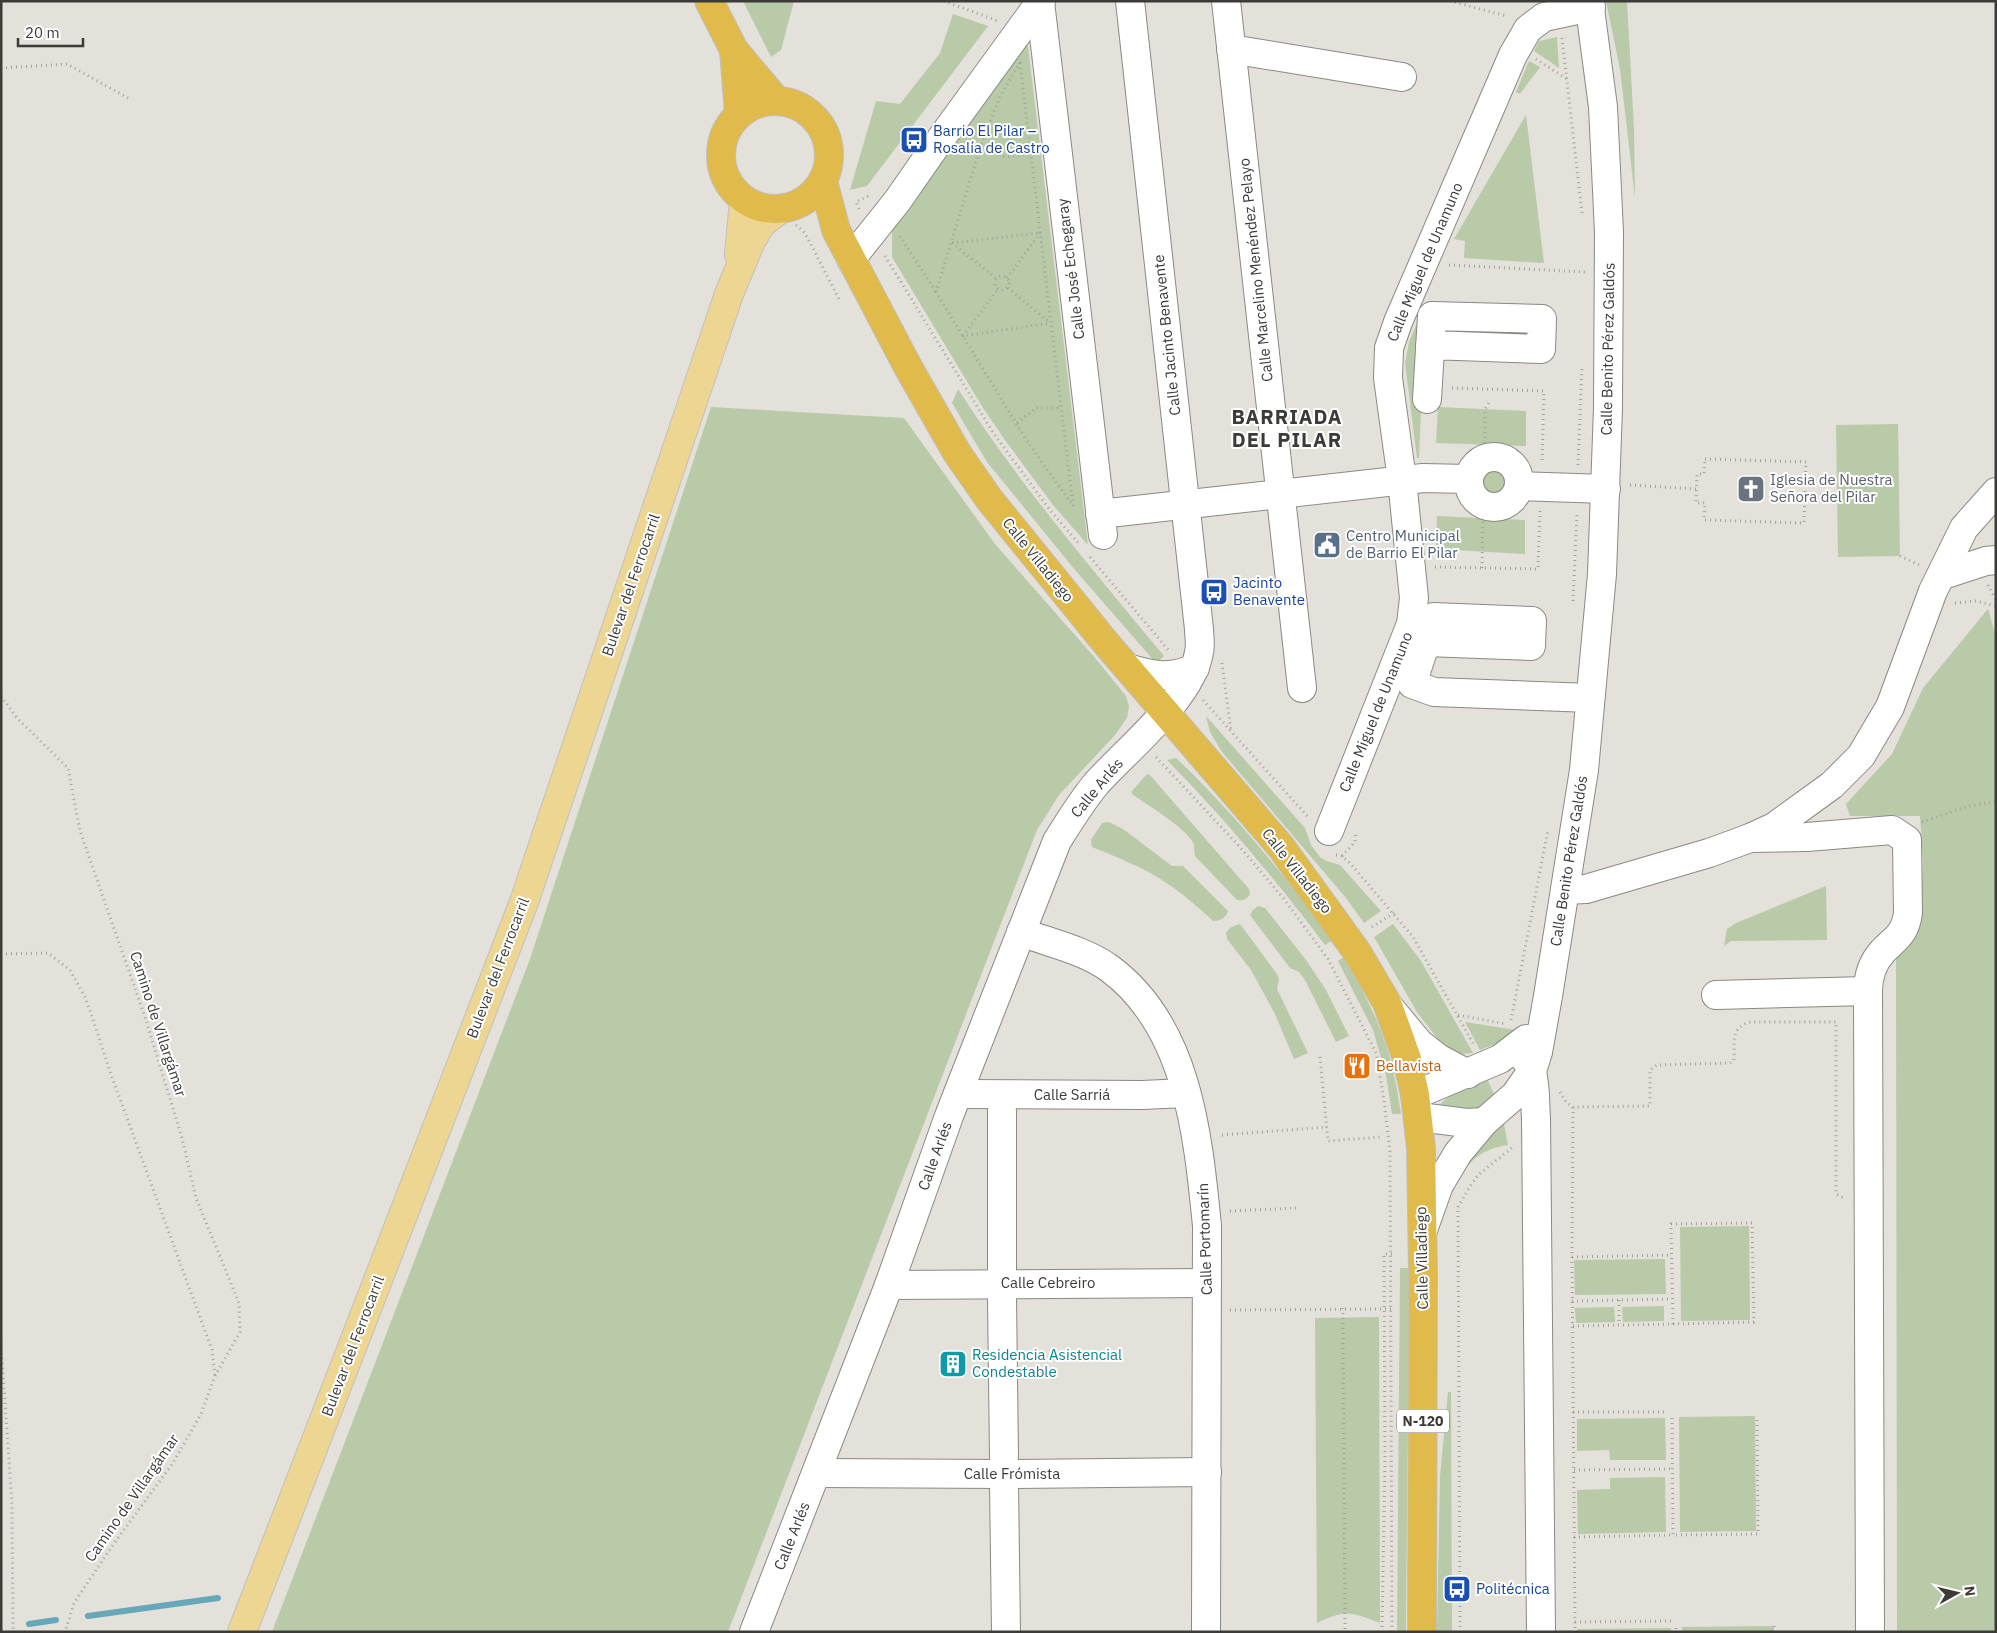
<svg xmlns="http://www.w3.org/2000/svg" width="1997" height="1633" font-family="'IBM Plex Sans',sans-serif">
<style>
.green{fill:#b8caa7}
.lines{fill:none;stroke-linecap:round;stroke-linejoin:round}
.stream{stroke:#66a7b9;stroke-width:6}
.minor-casing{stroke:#8b8983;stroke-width:30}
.major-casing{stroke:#c1c0bf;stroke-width:30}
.highway-casing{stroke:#c1c0bf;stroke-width:30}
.path{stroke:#a4a29d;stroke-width:3;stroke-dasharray:1 4;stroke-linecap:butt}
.minor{stroke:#fff;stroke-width:28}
.major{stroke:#ecd692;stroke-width:28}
.highway{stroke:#e0ba4a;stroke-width:28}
.labels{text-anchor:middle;stroke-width:4;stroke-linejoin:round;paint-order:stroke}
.shield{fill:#fff;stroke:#767674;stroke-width:1}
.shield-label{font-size:14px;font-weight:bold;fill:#3c3b38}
.transit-label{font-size:15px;fill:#164399;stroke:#fff;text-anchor:start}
.street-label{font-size:15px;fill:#3c3b38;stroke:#fff}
.worship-label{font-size:15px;fill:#5b616d;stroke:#fff;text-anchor:start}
.service-label{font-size:15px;fill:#4e5e75;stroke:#fff;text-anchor:start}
.food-label{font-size:15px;fill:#c56008;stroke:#fff;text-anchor:start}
.culture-label{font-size:15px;fill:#0d838f;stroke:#fff;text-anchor:start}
.district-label{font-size:20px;font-weight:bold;letter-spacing:1px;fill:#3c3b38;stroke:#fff}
</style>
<rect width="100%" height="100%" fill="#e3e1da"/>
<g class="green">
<polygon points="743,1 794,1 781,50 771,57"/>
<polygon points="1606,1 1627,1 1634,129 1635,198 1620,69"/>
<polygon points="953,14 988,26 867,186 850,190 876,101 900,104 940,53"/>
<polygon points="1557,37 1559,68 1534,51 1539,41"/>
<polygon points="1027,38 1088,545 1053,505 1005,440 983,408 892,257 892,219"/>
<polygon points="1529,61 1540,67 1520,94 1516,92"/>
<polygon points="1526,115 1544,263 1464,258 1465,241 1454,239"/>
<polygon points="1425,317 1419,458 1417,458 1405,363 1409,342 1419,318"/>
<path d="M 958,389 C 1019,484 1092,569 1164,656 L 1156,663 L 1075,570 L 987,462 L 952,403 Z"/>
<polygon points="711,407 904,418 995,544 1096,659 1126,696 1129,706 1127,718 1115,735 1059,795 1037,830 728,1632 272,1632 530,959"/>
<polygon points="1438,407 1526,411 1526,446 1436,443"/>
<polygon points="1898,424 1900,556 1838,557 1836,425"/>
<circle cx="1494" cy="481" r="15"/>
<polygon points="1437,516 1525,520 1525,554 1436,549"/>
<polygon points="1988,609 1996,637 1996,1632 1897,1632 1896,957 1912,940 1920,926 1923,862 1920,816 1850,816 1846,804 1892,754 1923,688"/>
<polygon points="1206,716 1305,828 1311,845 1320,857 1326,861 1340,865 1381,911 1364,923 1346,898 1222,752 1210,732"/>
<path d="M 1176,758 C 1234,813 1285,876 1333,940 L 1325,945 C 1276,880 1224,818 1167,760 Z"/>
<path d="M 1149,774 L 1249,889 L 1250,894 C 1247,899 1244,901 1237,900 L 1195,856 C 1193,851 1196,845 1192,841 C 1183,826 1147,805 1132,794 L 1132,791 L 1146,775 Z"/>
<path d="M 1109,822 L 1123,829 L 1172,866 L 1183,866 L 1228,911 C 1226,918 1220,921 1213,921 C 1198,907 1182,893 1165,882 C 1143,867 1116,857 1092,847 L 1091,840 L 1102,823 Z"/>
<polygon points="1826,886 1827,940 1731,941 1724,946 1727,929 1736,923"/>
<polygon points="1258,906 1265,908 1306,960 1326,990 1349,1036 1336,1042 1305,980 1299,972 1290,968 1250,915 1252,911"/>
<path d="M 1240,924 L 1277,974 L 1279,979 L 1277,989 L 1308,1053 L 1294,1059 L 1275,1014 L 1251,970 L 1227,939 L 1226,933 C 1230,927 1233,926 1240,924 Z"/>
<polygon points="1393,924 1421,961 1473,1053 1460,1054 1444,1047 1417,1012 1374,937"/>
<path d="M 1344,957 C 1358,982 1372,1007 1382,1034 C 1392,1060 1397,1087 1401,1114 L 1392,1114 L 1386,1075 L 1373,1030 L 1338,961 Z"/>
<polygon points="1465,1022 1516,1030 1510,1038 1480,1050"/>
<path d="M 1488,1081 L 1496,1098 C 1478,1111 1461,1115 1440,1105 C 1455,1087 1466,1084 1488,1081 Z"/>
<path d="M 1504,1124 L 1508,1145 C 1477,1150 1471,1162 1451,1185 L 1497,1125 Z"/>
<polygon points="1749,1226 1750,1320 1681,1321 1680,1227"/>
<polygon points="1665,1259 1666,1294 1575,1295 1574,1260"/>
<polygon points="1400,1268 1409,1268 1406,1632 1397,1632"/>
<polygon points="1664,1306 1664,1321 1623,1322 1622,1307"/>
<polygon points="1614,1307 1615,1322 1576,1323 1575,1308"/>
<path d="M 1379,1317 L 1380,1623 C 1350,1612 1347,1609 1317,1623 L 1315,1318 Z"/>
<polygon points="1448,1392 1451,1392 1452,1632 1437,1632 1440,1476"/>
<polygon points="1755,1416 1756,1531 1680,1532 1679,1417"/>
<polygon points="1665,1418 1666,1460 1610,1460 1609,1450 1577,1451 1577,1419"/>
<polygon points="1665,1477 1666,1532 1578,1534 1577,1490 1610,1489 1610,1478"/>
<polygon points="1774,1626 1774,1632 1682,1632 1682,1627"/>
<polygon points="1671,1628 1671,1632 1577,1632 1577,1629"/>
</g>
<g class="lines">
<g class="stream">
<polyline points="88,1616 218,1598"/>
<polyline points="29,1624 56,1620"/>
</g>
<defs>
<g id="minor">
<polyline points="1226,1 1302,688"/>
<polyline points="1040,2 1103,535"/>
<polyline points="1231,49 1402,77"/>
<polyline points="851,259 898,200 932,151 1041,1"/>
<polyline points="1427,399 1432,316 1542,319 1541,349 1430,345"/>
<circle cx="1494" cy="482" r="25"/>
<polyline points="1520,486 1606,489"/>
<polyline points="1100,514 1423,478 1468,479"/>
<polyline points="1943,575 1986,561 1996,560"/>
<polyline points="1411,624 1429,633 1412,684 1434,692 1590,698"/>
<polyline points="1426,642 1531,646 1532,621 1433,617 1429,633"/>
<path d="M 1128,668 C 1152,676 1172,679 1195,668"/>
<polyline points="1329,831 1411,624 1414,598 1402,480 1388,378 1389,348 1398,322 1513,55 1528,29 1544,17 1591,7"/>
<path d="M 1750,838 L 1807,837 L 1892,830 L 1907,840 L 1908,913 C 1905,934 1897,937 1883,951 C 1872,963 1868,976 1868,991 L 1870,1632"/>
<polyline points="1565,890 1586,889 1709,853 1750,838 1774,827 1832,785 1861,756 1890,707 1933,591 1964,528 1996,492"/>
<path d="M 1021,932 C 1050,943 1084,950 1109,968 C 1188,1026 1198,1135 1207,1226 L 1206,1632"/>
<polyline points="1716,995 1868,991"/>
<polyline points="1390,1008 1419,1043 1438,1058 1468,1074"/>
<path d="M 1512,1051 C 1539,1057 1534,1096 1536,1118 L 1541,1632"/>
<polyline points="958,1094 1142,1095 1186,1093"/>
<polyline points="1415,1095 1500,1059 1526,1039"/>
<polyline points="1419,1117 1467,1123 1484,1122"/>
<polyline points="1423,1230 1439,1185 1458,1153 1484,1122 1515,1095 1532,1071 1538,1052 1548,996 1584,770 1602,574 1608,408 1609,232 1603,107 1589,1"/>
<polyline points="1002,1270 1002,1111"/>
<polyline points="889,1285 1207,1283"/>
<polyline points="1002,1298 1004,1457"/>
<polyline points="817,1473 1004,1474 1207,1472"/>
<polyline points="1004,1484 1006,1632"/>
<path d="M 754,1632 L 889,1285 L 949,1116 L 1057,841 C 1069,822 1081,802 1096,784 C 1127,749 1192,698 1199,652 C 1201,645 1199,636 1199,629 L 1130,1"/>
</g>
<g id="major">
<polyline points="739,254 744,201"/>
<polyline points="242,1632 524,902 729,294 751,241 762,223 779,210"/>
</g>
<g id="highway">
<polyline points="709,1 734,50 776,100"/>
<polyline points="734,50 739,114"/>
<circle cx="775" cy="155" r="54"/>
<polyline points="823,181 836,230 908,367 957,453 989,499 1105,642 1281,847 1357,952 1387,1003 1395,1025 1407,1059 1415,1095 1421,1148 1423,1273 1422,1632"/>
</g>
</defs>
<use href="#minor" class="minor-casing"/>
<use href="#major" class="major-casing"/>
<use href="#highway" class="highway-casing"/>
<g class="path">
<polyline points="944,1 998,21"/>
<polyline points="1450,1 1507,16"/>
<polyline points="1562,38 1582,213"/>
<polyline points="1536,59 1567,79"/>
<polygon points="1020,63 1073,506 1025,438 936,292 981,145 1000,96"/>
<polyline points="1,68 67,64 128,98"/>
<polyline points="981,145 1005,157 1031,154"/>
<polyline points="859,209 856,202 868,196"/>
<polyline points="796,225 805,233 840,301"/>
<polyline points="900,236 936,292"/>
<polyline points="952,243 1040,233"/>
<polyline points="952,243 997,279"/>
<polyline points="885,256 994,434 1050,510 1080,545"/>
<polyline points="1449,265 1585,272"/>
<circle cx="1002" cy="283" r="7"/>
<polyline points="1007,278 1040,233"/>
<polyline points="1008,288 1050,323"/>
<polyline points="962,336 1051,323"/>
<polyline points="963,336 998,289"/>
<polyline points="1452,388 1544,391 1542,463"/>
<polyline points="1017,423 1036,408 1061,408"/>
<polyline points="1485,458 1485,409 1490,401"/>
<polygon points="1705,459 1806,462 1804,523 1704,520 1705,503 1696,503 1697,474 1704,474"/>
<polyline points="1578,465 1582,366"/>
<polyline points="1630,485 1697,489"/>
<polyline points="1805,495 1837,495"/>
<polyline points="1900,556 1919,565"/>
<polyline points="1090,557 1170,652"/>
<polyline points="1435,567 1538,569 1540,511"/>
<polyline points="1482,568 1483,504"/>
<polyline points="1988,585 1996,600"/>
<polyline points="1573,601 1577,512"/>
<polyline points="1955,603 1976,601 1996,606"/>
<polyline points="1222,663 1231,731"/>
<polyline points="1,696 17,718 68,768 80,831 146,1020 182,1138 196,1198 239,1303 240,1332 215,1376 201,1414 173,1463 115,1542 74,1603 65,1632"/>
<polyline points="1203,700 1309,818"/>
<polyline points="1156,757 1239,846 1284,899 1328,959 1376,1053 1384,1100 1390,1152 1392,1632"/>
<polyline points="1922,822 1969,806 1996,802"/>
<polyline points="1336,855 1342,856 1350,863 1413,937 1474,1045"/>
<polyline points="1342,856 1355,842 1356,832"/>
<polyline points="1372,927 1394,913"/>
<polyline points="1,954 48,953 70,970 86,999 112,1077 212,1350 215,1376"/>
<polyline points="1458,1015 1506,1024"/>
<polyline points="1511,1020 1548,830"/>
<polyline points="1320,1057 1328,1141 1381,1137"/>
<path d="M 1560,1092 L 1566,1102 L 1573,1107 L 1650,1106 L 1650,1070 L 1657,1065 L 1730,1063 L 1734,1060 C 1735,1042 1730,1029 1749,1022 L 1836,1022 L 1836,1194 L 1844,1198"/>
<polyline points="1573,1107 1572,1257 1575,1632"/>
<polyline points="1222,1135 1327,1127"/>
<polyline points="1230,1211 1297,1208"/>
<polyline points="1572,1257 1671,1255"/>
<polyline points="1619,1300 1619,1325"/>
<polyline points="1572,1301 1672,1299"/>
<polyline points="1343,1308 1345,1632"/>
<polyline points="1230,1310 1392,1309"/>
<polyline points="1573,1326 1673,1324 1671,1224 1752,1223 1754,1322 1673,1324"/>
<polyline points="1,1343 12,1505 13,1632"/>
<polyline points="1573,1412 1666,1412"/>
<polyline points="1672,1418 1673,1535 1758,1534 1757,1416"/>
<polyline points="1574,1470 1672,1469"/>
<polyline points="1574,1537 1673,1535"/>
<polyline points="1575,1622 1671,1621"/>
<polyline points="1676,1628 1676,1632"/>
<polyline points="1382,1632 1385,1464 1384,1254 1392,1254"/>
<polyline points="1460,1632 1458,1207 1469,1188 1478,1175 1513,1147"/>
<polyline points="1774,1632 1774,1626"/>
</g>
<use href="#minor" class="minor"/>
<use href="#major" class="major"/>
<use href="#highway" class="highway"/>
</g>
<defs>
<symbol id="bus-square" viewBox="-11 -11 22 22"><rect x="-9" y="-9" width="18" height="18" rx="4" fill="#1a4fb4" stroke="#fff"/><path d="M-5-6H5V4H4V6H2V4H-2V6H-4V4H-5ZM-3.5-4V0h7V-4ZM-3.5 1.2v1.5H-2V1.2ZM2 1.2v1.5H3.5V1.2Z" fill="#fff"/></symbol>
<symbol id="church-square" viewBox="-11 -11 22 22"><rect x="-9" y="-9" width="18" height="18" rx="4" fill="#6b7280" stroke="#fff"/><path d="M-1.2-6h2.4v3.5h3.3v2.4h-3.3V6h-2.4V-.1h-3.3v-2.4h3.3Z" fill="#fff"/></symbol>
<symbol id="civic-square" viewBox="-11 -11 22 22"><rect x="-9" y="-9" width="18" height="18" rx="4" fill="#5c6f8a" stroke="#fff"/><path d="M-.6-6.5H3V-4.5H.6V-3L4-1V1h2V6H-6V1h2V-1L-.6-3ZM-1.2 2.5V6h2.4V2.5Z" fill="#fff"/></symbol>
<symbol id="restaurant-square" viewBox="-11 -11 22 22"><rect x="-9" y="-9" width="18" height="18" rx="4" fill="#e8710a" stroke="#fff"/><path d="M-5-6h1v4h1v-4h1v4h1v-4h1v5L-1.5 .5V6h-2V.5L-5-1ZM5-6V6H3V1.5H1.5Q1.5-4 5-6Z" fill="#fff"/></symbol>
<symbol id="building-square" viewBox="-11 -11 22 22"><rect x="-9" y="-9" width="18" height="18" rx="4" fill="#0f9aa8" stroke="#fff"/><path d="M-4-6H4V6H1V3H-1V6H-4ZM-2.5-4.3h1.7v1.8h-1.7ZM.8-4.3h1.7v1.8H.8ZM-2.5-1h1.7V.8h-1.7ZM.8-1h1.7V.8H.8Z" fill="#fff"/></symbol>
</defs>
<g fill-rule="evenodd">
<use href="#bus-square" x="898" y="124" width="32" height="32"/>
<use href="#church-square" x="1735" y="473" width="32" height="32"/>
<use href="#civic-square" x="1311" y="529" width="32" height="32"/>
<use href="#bus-square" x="1198" y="576" width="32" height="32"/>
<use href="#restaurant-square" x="1341" y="1050" width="32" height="32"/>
<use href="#building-square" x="937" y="1348" width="32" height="32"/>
<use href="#bus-square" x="1441" y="1573" width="32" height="32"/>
</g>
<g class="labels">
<rect class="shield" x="1397" y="1409.5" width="52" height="23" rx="4"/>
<g class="shield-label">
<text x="1423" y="1426">N-120</text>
</g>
<g class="transit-label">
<text x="933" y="136">Barrio El Pilar –<tspan x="933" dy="17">Rosalía de Castro</tspan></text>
<text x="1233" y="588">Jacinto<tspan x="1233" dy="17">Benavente</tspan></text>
<text x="1476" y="1594">Politécnica</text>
</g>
<g class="street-label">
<text transform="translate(1425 262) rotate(-67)" y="5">Calle Miguel de Unamuno</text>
<text transform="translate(1071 269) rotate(-97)" y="5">Calle José Echegaray</text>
<text transform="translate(1256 270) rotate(-96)" y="5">Calle Marcelino Menéndez Pelayo</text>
<text transform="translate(1167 335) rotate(-96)" y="5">Calle Jacinto Benavente</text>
<text transform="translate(1608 349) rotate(-89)" y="5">Calle Benito Pérez Galdós</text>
<text transform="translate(1038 560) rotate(51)" y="5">Calle Villadiego</text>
<text transform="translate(631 585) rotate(-71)" y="5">Bulevar del Ferrocarril</text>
<text transform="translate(1376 712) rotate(-68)" y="5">Calle Miguel de Unamuno</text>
<text transform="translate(1097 788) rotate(-50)" y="5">Calle Arlés</text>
<text transform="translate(1569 861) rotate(-81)" y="5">Calle Benito Pérez Galdós</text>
<text transform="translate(1297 871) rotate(52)" y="5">Calle Villadiego</text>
<text transform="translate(498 968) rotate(-69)" y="5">Bulevar del Ferrocarril</text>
<text transform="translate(158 1024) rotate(72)" y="5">Camino de Villargámar</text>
<text x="1072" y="1100">Calle Sarriá</text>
<text transform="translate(935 1156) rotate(-70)" y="5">Calle Arlés</text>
<text transform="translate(1205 1239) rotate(-92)" y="5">Calle Portomarín</text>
<text transform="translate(1422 1258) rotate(-91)" y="5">Calle Villadiego</text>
<text x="1048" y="1288">Calle Cebreiro</text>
<text transform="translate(353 1346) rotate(-69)" y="5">Bulevar del Ferrocarril</text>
<text x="1012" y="1479">Calle Frómista</text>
<text transform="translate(132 1498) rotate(-55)" y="5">Camino de Villargámar</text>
<text transform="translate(792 1536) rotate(-68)" y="5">Calle Arlés</text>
</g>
<g class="worship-label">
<text x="1770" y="485">Iglesia de Nuestra<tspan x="1770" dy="17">Señora del Pilar</tspan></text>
</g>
<g class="service-label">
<text x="1346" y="541">Centro Municipal<tspan x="1346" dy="17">de Barrio El Pilar</tspan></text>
</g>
<g class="food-label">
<text x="1376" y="1071">Bellavista</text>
</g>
<g class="culture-label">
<text x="972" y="1360">Residencia Asistencial<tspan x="972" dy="17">Condestable</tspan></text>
</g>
<g class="district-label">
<text x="1287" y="424">BARRIADA<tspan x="1287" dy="23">DEL PILAR</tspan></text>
</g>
</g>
<rect width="1997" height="1633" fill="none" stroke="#3c3b38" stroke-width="5"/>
<g transform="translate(1957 1593) rotate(82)" stroke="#ffffff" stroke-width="4" paint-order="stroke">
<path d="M0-4L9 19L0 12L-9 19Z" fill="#3c3b38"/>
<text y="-8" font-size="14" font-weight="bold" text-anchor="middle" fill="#3c3b38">N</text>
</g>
<path d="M18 38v8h65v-8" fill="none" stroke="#3c3b38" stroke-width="2.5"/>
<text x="25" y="38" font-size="15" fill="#3c3b38" stroke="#ffffff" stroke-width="4" paint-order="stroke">20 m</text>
</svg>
